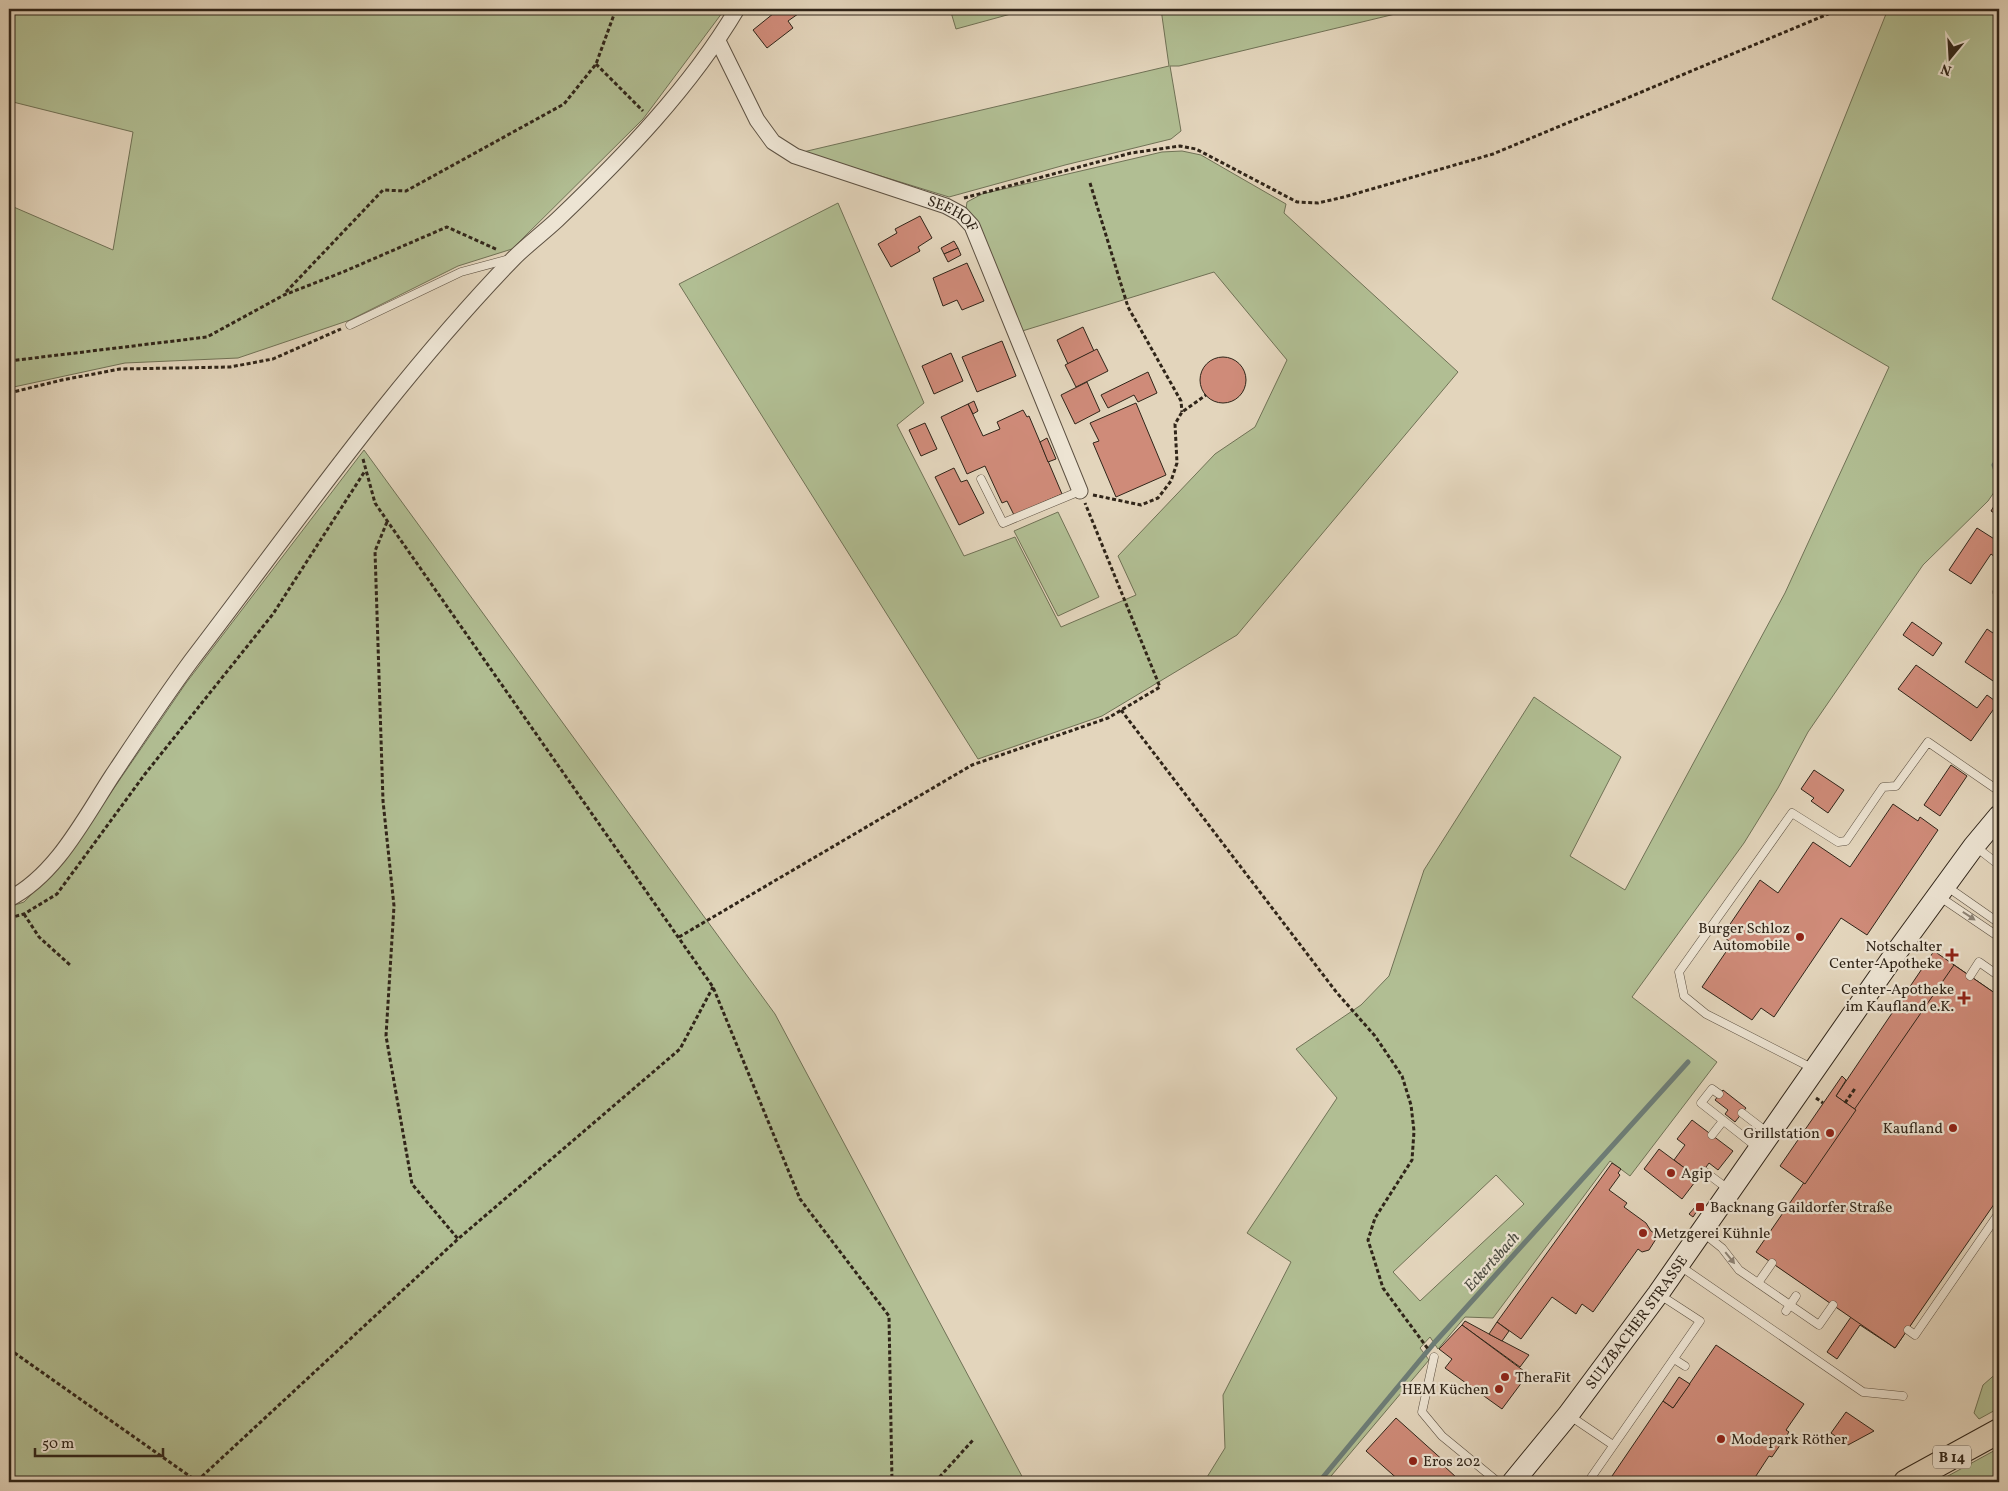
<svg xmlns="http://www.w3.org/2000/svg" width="2008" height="1491" font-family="Vollkorn,serif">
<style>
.green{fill:#b1be93;stroke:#707256;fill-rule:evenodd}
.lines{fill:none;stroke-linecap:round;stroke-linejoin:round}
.stream{stroke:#6d7d77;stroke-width:5}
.building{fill:#cf8b79;stroke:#302519}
.lane-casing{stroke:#5d5142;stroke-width:9}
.street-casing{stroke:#5d5142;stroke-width:17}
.secondary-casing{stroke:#302519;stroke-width:23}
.primary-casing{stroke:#302519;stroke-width:26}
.path{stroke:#302519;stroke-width:3;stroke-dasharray:4 2.5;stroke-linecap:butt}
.lane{stroke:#ede4d3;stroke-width:8}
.street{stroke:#ede4d3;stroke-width:15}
.secondary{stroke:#ede4d3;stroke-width:21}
.primary{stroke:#e3d5bc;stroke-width:24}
.oneway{fill:#8e8476}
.poi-dot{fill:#8f2418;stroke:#ede4d3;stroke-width:2}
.labels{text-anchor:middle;stroke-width:4.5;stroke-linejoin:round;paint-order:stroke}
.shield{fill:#ede4d3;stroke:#695e51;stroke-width:1}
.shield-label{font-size:14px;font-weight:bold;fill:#302519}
.street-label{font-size:15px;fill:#302519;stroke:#ede4d3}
.poi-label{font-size:15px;fill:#302519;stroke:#ede4d3;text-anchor:end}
.water-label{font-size:16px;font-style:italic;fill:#4a4a40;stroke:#ede4d3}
</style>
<rect width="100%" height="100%" fill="#e3d5bc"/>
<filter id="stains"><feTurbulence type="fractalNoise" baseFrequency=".004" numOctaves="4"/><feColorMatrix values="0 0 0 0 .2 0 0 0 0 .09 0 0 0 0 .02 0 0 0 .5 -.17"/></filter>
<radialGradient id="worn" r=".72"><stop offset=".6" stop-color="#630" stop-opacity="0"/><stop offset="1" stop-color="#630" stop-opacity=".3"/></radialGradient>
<g class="green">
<polygon points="9,9 725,9 643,119 512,249 458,266 350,320 238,358 125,363 9,388 9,205 113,250 133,132 9,101"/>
<polygon points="950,9 1029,9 956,29"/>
<polygon points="1161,9 1416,9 1179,66 1170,66 1181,131 1171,139 1065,165 949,197 803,152 1169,66"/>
<path d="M 1888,9 L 1999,9 L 1999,485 L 1988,501 L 1923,565 L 1808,732 L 1778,788 L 1744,843 L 1632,997 L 1717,1062 L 1630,1176 L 1610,1161 L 1493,1318 L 1465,1317 L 1438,1349 L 1430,1337 L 1420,1348 L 1429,1360 L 1326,1482 L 1204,1482 L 1225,1448 L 1223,1395 L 1291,1262 L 1247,1233 L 1337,1098 L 1296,1049 L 1361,1005 L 1389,976 L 1424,870 L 1534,697 L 1621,757 L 1570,856 L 1625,890 L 1785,593 L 1889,367 L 1772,299 ZM 1496,1175 L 1524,1204 L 1420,1301 L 1393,1272 Z"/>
<polygon points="1182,151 1201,155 1286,204 1284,213 1458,372 1237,635 1102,716 978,759 679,284 838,203 924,403 897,425 964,556 1015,537 1061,627 1136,595 1118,556 1215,454 1255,427 1287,360 1214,272 1019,332 966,209 967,202 982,194 1162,152"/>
<polygon points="364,450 775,1014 1025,1482 9,1482 9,907 24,902 66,858 186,683"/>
<polygon points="1058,512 1099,597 1058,616 1014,531"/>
<polygon points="1999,1371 1999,1408 1979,1419 1974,1413 1983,1385"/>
<polygon points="1999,1448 1999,1482 1937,1482"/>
</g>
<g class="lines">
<g class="stream">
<polyline points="1998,477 1994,465 1999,458"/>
<polyline points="1319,1482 1435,1342 1688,1062"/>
</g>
</g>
<g class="building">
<polygon points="779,9 805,9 788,21 793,28 767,48 753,30"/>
<polygon points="920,216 932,238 918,247 920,251 891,267 878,244 897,233 895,229"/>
<polygon points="954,241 958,248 944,254 941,248"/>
<polygon points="958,248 961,255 948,262 944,254"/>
<polygon points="967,263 984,301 962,310 957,300 943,306 933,278"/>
<polygon points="1083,327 1094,351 1068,364 1057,340"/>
<polygon points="1002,341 1016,376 977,392 962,357"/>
<polygon points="1097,349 1108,371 1076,387 1065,365"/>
<polygon points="951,353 963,381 934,394 922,366"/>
<circle cx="1223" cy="380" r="23"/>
<polygon points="1148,372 1157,393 1138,402 1134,395 1108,408 1101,395"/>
<polygon points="1087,382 1100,411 1075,424 1061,395"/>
<polygon points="974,401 978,411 973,414 968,404"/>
<polygon points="1136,403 1166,475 1116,497 1093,443 1099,441 1090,423"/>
<polygon points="968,404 983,436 1000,429 997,422 1023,410 1027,417 1029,416 1062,494 1014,515 1007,501 1002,503 985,466 967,474 941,417"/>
<polygon points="925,423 937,449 921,456 909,430"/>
<polygon points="1047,438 1056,459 1048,462 1040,442"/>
<polygon points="954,468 961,482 967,480 984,513 959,525 935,477"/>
<polygon points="1999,498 1999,516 1991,511"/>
<polygon points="1977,528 1999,542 1999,560 1991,554 1971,584 1949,570"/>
<polygon points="1912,622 1942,643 1933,656 1903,635"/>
<polygon points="1987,629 1999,637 1999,685 1965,662"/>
<polygon points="1916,665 1977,708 1987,695 1998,703 1971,741 1898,689"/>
<polygon points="1951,765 1967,776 1940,816 1924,805"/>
<polygon points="1814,770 1844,790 1828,813 1811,801 1814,798 1801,789"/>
<polygon points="1893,804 1918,821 1920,817 1938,830 1867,935 1841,918 1774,1017 1761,1008 1752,1020 1702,987 1732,943 1722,936 1760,880 1778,893 1813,842 1850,867"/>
<polygon points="1934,951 1999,996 1999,1194 1895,1348 1860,1325 1837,1359 1827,1352 1851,1317 1758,1253 1856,1110 1836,1096"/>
<polygon points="1954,965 1999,996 1999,1197 1895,1348 1756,1252"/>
<polygon points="1842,1076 1846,1080 1836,1096 1856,1110 1805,1184 1780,1166"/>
<polygon points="1723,1090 1746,1108 1735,1122 1725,1114 1728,1110 1715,1100"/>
<polygon points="1692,1120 1733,1151 1718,1170 1709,1163 1698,1178 1674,1160 1685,1145 1677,1139"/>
<polygon points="1659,1149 1698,1178 1682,1199 1644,1169"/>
<polygon points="1612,1163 1621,1169 1618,1173 1620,1175 1609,1190 1627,1203 1624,1207 1646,1223 1651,1231 1657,1235 1656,1239 1649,1250 1642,1252 1638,1249 1593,1312 1582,1304 1576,1314 1552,1297 1521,1339 1497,1322"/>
<polygon points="1696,1206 1699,1208 1693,1217 1689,1214"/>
<polygon points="1465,1321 1489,1334 1529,1355 1520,1367 1462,1325"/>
<polygon points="1497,1322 1509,1331 1502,1341 1489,1334"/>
<polygon points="1462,1325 1528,1374 1502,1409 1445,1368 1452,1359 1439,1349"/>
<polygon points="1716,1345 1804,1404 1786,1430 1789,1432 1772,1457 1769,1456 1752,1482 1615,1482 1610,1479 1663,1401 1673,1408"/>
<polygon points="1679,1377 1690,1384 1673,1408 1663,1401"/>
<polygon points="1846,1412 1874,1431 1848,1445 1831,1433"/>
<polygon points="1396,1418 1446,1463 1444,1466 1457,1478 1453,1482 1401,1482 1366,1451"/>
</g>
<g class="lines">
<defs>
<g id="lane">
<polyline points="350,325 461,272 509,259"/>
<polyline points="981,479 1003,523 1080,491"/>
<polyline points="1997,592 1999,589"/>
<polyline points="1976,847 1999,865"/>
<polyline points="1946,886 1999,923"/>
<polyline points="1940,897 1999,937"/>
<polyline points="1970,976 1979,962 1999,976"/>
<polyline points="1812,1068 1706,1014 1684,996 1679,972 1792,813 1838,842 1846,841 1883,787 1896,786 1928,742 1999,791"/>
<polyline points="1719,1094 1712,1089 1701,1103 1758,1148"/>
<polyline points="1742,1113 1768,1133"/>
<polyline points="1712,1135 1723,1121"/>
<polyline points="1704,1171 1728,1189"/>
<polyline points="1702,1232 1722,1248 1739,1270 1819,1325 1833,1305"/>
<polyline points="1680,1266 1863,1392 1903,1396"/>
<polyline points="1758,1283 1772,1263"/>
<polyline points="1786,1311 1796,1296"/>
<polyline points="1908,1330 1915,1335 1999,1213"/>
<polyline points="1434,1357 1422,1412 1442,1436 1498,1482"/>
<polyline points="1674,1359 1685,1366"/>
<polyline points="1570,1416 1613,1445"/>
<polyline points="1588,1482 1700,1321 1660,1295"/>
</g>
<g id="street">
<path id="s1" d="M 718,41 L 757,120 L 773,142 L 795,156 L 946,206 L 961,214 L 972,226 L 1080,491"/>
<path d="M 9,899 C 56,875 84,819 112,776 C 138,737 163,699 191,661 C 295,525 394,382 514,258 C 527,245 543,233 557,220 C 624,156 690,88 737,9"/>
</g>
<g id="secondary">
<path id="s2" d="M 1513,1482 L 1568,1415 L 1658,1294 L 1893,957 L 1974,846 L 1999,816"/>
</g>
<polyline id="primary" points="1906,1482 1999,1431"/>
</defs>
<use href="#lane" class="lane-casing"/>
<use href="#street" class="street-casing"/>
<use href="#secondary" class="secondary-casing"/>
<use href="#primary" class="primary-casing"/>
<g class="path">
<polyline points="596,64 643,111"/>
<polyline points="1090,183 1128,307 1181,401 1182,412"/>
<polyline points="964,198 1131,153 1180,146 1196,149 1297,202 1318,203 1344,197 1493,154 1840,9"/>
<polyline points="286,292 383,190 406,191 564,104 596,64 616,9"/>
<polyline points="9,361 207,337 284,295 343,272 447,227 498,250"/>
<polyline points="9,393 62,380 120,369 230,367 273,359 341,329"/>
<polyline points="363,459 375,503 388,522 713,987 800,1199 889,1316 892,1482"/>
<polyline points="1093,495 1141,505 1158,498 1171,481 1177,463 1175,424 1182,412 1206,395"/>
<polyline points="387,522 375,551 383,801 394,906 386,1036 412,1184 458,1239"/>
<polyline points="1121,710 1337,993 1375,1036 1402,1076 1411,1105 1414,1131 1412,1160 1375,1218 1368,1240 1383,1288 1428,1349"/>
<polyline points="24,914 39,937 70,965"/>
<polyline points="9,918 24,914 57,894 145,774 273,614 365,471"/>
<polyline points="679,937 972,765 1108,718 1160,687 1085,503"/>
<polyline points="1816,1098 1823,1103"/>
<polyline points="1845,1103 1856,1087"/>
<polyline points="9,1349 198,1482"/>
<polyline points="197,1481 458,1239 680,1049 713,987"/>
<polyline points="935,1482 973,1440"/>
</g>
<use href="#lane" class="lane"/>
<use href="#street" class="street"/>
<use href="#secondary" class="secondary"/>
<use href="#primary" class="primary"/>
</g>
<defs><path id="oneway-solid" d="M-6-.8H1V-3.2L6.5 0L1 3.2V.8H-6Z" transform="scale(1.25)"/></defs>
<g class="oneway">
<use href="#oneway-solid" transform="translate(1969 916) rotate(34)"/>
<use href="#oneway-solid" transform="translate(1730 1258) rotate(51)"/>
</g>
<g class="poi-dot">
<circle cx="1800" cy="937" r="5"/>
<path d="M1949.5 947.5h5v5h5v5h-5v5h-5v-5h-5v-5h5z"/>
<path d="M1961.5 990.5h5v5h5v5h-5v5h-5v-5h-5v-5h5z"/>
<circle cx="1953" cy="1128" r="5"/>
<circle cx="1830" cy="1133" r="5"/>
<circle cx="1671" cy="1173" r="5"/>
<rect x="1695" y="1202" width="10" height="10" rx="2.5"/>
<circle cx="1643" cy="1233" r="5"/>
<circle cx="1505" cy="1377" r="5"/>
<circle cx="1499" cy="1389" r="5"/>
<circle cx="1721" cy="1439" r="5"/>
<circle cx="1413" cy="1461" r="5"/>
</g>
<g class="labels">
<rect class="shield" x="1933" y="1445.5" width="38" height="23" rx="4"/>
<g class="shield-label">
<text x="1952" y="1462">B 14</text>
</g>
<g class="street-label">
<text dy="5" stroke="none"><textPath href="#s1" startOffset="310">SEEHOF</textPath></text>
<text dy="5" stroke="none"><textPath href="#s2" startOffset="202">SULZBACHER STRASSE</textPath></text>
</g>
<g class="poi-label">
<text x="1790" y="933">Burger Schloz<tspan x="1790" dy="17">Automobile</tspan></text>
<text x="1942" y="951">Notschalter<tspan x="1942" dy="17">Center-Apotheke</tspan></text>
<text x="1954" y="994">Center-Apotheke<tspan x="1954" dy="17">im Kaufland e.K.</tspan></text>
<text x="1943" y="1133">Kaufland</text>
<text x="1820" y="1138">Grillstation</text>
<text x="1681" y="1178" text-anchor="start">Agip</text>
<text x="1710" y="1212" text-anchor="start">Backnang Gaildorfer Straße</text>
<text x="1653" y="1238" text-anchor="start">Metzgerei Kühnle</text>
<text x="1515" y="1382" text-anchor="start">TheraFit</text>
<text x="1489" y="1394">HEM Küchen</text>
<text x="1731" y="1444" text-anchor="start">Modepark Röther</text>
<text x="1423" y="1466" text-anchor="start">Eros 202</text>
</g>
<g class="water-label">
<text transform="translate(1491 1261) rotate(-48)" y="6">Eckertsbach</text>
</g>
</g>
<rect width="2008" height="1491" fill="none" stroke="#e3d5bc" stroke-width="30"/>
<rect x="10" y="10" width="1988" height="1471" fill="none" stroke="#302519" stroke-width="2.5"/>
<rect x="15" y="15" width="1978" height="1461" fill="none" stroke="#302519"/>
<g transform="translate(1950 58) rotate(198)" stroke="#ede4d3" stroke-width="4" paint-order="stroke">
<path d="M0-4L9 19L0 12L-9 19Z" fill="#302519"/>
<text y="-8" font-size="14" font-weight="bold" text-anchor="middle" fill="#302519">N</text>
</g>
<path d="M35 1448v8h128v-8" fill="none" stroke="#302519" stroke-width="2.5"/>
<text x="42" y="1448" font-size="15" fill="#302519" stroke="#ede4d3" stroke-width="4" paint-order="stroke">50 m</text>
<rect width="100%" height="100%" filter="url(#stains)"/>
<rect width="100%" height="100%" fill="url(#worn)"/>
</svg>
